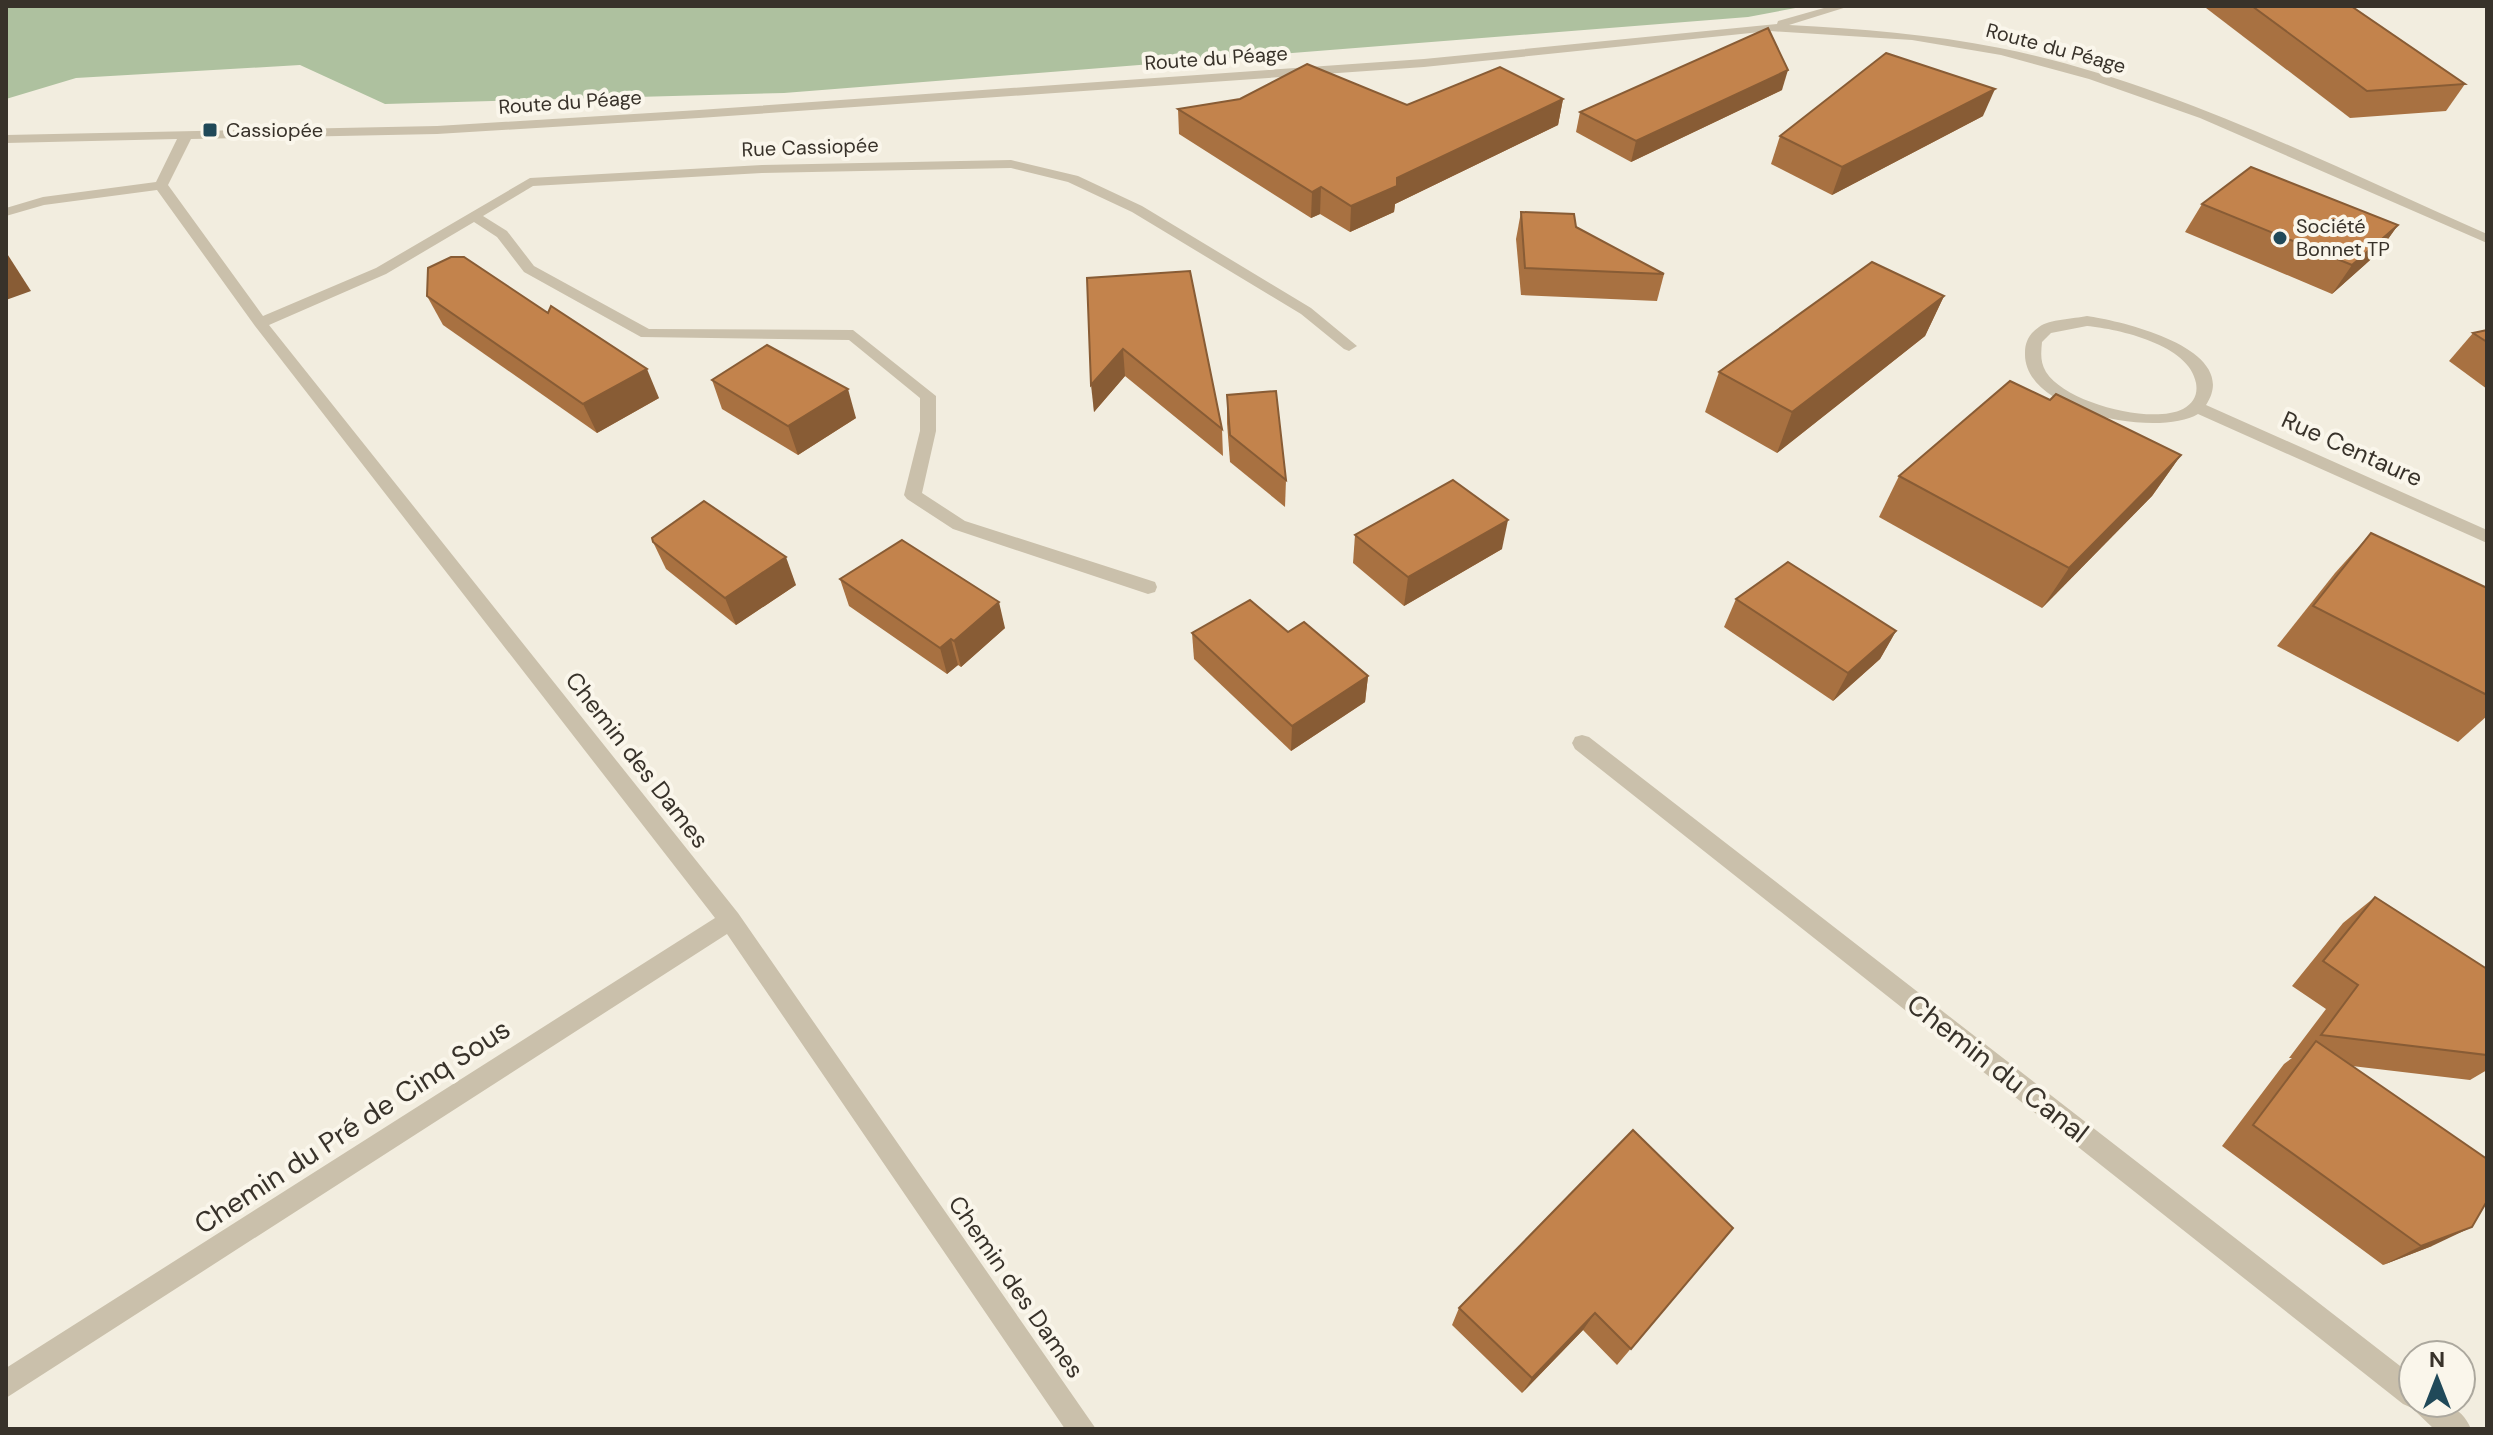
<svg xmlns="http://www.w3.org/2000/svg" width="2493" height="1435" font-family="'DM Sans',sans-serif">
<style>
.green{fill:#aec19f}
.lines{fill:none;stroke-linecap:round;stroke-linejoin:round}
.minor{fill:#cac0ab;fill-rule:evenodd}
.wall{fill:#a87141}
.shaded-wall{fill:#885c35}
.building{fill:#c3834c;stroke:#885c35;stroke-width:2}
.poi-dot{fill:#204959;stroke:#faf6eb;stroke-width:3}
.labels{text-anchor:middle;stroke-width:8;stroke-linejoin:round;paint-order:stroke}
.far-street-label{font-size:20px;fill:#38322a;stroke:#faf6eb}
.far-poi-label{font-size:20px;fill:#38322a;stroke:#faf6eb;text-anchor:start}
.street-label{font-size:24px;fill:#38322a;stroke:#faf6eb}
.near-street-label{font-size:28px;fill:#38322a;stroke:#faf6eb}
</style>
<rect width="100%" height="100%" fill="#f2eddf"/>
<polygon class="green" points="6,6 1806,6 1748,17 784,93 385,104 300,65 76,78 6,99"/>
<g class="lines">
<g class="minor">
<path d="M 1831,6 L 1850,6 L 1789,25 C 1860,29 1930,34 2000,48 C 2170,82 2329,165 2487,234 L 2487,243 L 2200,118 L 2089,79 L 2001,55 L 1912,40 L 1770,31 L 1424,67 L 699,118 L 437,134 L 191,139 L 168,185 L 263,316 L 376,268 L 530,178 L 762,165 L 1011,160 L 1078,176 L 1142,206 L 1311,308 L 1357,346 L 1349,351 L 1344,349 L 1301,314 L 1132,212 L 1068,182 L 1011,168 L 762,173 L 533,186 L 483,216 L 507,231 L 534,266 L 649,329 L 853,330 L 936,396 L 936,431 L 922,493 L 965,521 L 1155,582 L 1157,587 L 1155,592 L 1148,594 L 953,529 L 907,499 L 904,495 L 920,431 L 920,398 L 849,340 L 641,337 L 524,272 L 497,237 L 474,222 L 386,274 L 269,325 L 738,913 L 1096,1429 L 1065,1429 L 727,934 L 6,1398 L 6,1368 L 715,918 L 255,326 L 157,190 L 44,205 L 6,216 L 6,208 L 43,197 L 156,182 L 177,139 L 6,143 L 6,135 L 437,126 L 699,110 L 1424,59 L 1777,24 L 1778,21 Z"/>
<path d="M 2087,316 C 2122,321 2243,349 2206,405 L 2487,530 L 2487,543 L 2198,414 C 2158,438 2023,413 2025,353 C 2025,342 2029,334 2039,327 C 2050,319 2073,319 2087,316 ZM 2087,326 C 2119,329 2190,345 2196,383 C 2198,394 2194,403 2183,409 C 2151,425 2066,403 2046,372 C 2040,362 2041,353 2042,342 L 2051,333 Z"/>
<path d="M 1582,735 L 1589,737 L 2413,1376 L 2413,1403 C 2438,1403 2460,1402 2471,1429 L 2434,1429 L 2412,1408 L 2403,1404 L 1575,749 L 1572,743 L 1575,737 Z"/>
</g>
</g>
<g class="wall">
<polygon points="2207,6 2351,6 2465,84 2446,111 2350,118 2206,8"/>
<polygon points="1782,90 1631,162 1576,132 1580,112"/>
<polygon points="1563,99 1558,125 1395,204 1394,212 1350,232 1320,214 1311,218 1179,134 1178,109 1407,105"/>
<polygon points="1983,116 1832,195 1771,164 1780,136"/>
<polygon points="2202,204 2398,225 2378,253 2332,294 2185,232"/>
<polygon points="1521,212 1576,227 1664,274 1657,301 1521,295 1516,239"/>
<polygon points="1087,278 1222,429 1223,456 1125,376 1094,412"/>
<polygon points="427,296 659,398 597,433 443,325"/>
<polygon points="1944,296 1925,336 1777,453 1705,412 1719,372"/>
<polygon points="2487,330 2487,389 2449,361 2473,333"/>
<polygon points="712,380 856,418 798,455 722,409"/>
<polygon points="1227,395 1286,480 1285,507 1230,462 1227,423"/>
<polygon points="2050,400 2181,455 2152,496 2042,608 1879,517 1899,476"/>
<polygon points="2371,533 2487,588 2487,716 2458,742 2277,646 2335,573"/>
<polygon points="1355,535 1502,549 1404,606 1353,563"/>
<polygon points="653,542 796,585 736,625 666,569"/>
<polygon points="840,579 1005,628 961,667 958,665 947,674 849,606"/>
<polygon points="1736,599 1896,631 1880,659 1833,701 1724,627"/>
<polygon points="1288,632 1368,676 1365,702 1291,751 1194,659 1192,633"/>
<polygon points="2375,897 2487,969 2487,1070 2470,1080 2352,1066 2432,1246 2383,1265 2222,1146 2284,1064 2292,1058 2289,1058 2326,1009 2292,986 2343,923"/>
<polygon points="1733,1228 1617,1365 1583,1330 1522,1393 1452,1325 1459,1308"/>
</g>
<g class="shaded-wall">
<polygon points="1788,70 1782,90 1631,162 1636,141"/>
<polygon points="1995,89 1983,116 1832,195 1842,167"/>
<polygon points="1563,99 1558,125 1395,204 1394,212 1350,232 1351,206 1397,178"/>
<polygon points="1321,187 1320,214 1311,218 1312,192"/>
<polygon points="2398,225 2378,253 2332,294 2352,265"/>
<polygon points="6,252 31,291 6,300"/>
<polygon points="1944,296 1925,336 1777,453 1792,412"/>
<polygon points="1123,349 1125,376 1094,412 1091,385"/>
<polygon points="647,369 659,398 597,433 583,404"/>
<polygon points="848,389 856,418 798,455 788,426"/>
<polygon points="2181,455 2152,496 2042,608 2069,568"/>
<polygon points="1508,520 1502,549 1404,606 1408,577"/>
<polygon points="786,557 796,585 736,625 725,598"/>
<polygon points="999,602 1005,628 961,667 954,641"/>
<polygon points="1896,631 1880,659 1833,701 1848,673"/>
<polygon points="951,639 958,665 947,674 940,648"/>
<polygon points="1368,676 1365,702 1291,751 1292,726"/>
<polygon points="2472,1227 2432,1246 2383,1265 2421,1246"/>
<polygon points="1595,1313 1583,1330 1522,1393 1532,1378"/>
</g>
<g class="building">
<polygon points="2252,6 2351,6 2465,84 2367,91"/>
<polygon points="1768,28 1788,70 1636,141 1580,112"/>
<polygon points="1886,53 1995,89 1842,167 1780,136"/>
<polygon points="1307,64 1407,105 1500,67 1563,99 1397,178 1397,186 1351,206 1321,187 1312,192 1178,109 1240,99"/>
<polygon points="2251,167 2398,225 2352,265 2202,204"/>
<polygon points="1521,212 1574,214 1576,227 1664,274 1525,268"/>
<polygon points="451,257 464,257 548,313 551,306 647,369 583,404 427,296 428,268"/>
<polygon points="1872,262 1944,296 1792,412 1719,372"/>
<polygon points="1190,271 1222,429 1123,349 1091,385 1087,278"/>
<polygon points="2487,330 2487,342 2473,333"/>
<polygon points="767,345 848,389 788,426 712,380"/>
<polygon points="2010,381 2050,400 2056,394 2181,455 2069,568 1899,476"/>
<polygon points="1276,391 1286,480 1230,435 1227,395"/>
<polygon points="1453,480 1508,520 1408,577 1355,535"/>
<polygon points="704,501 786,557 725,598 653,542 652,538"/>
<polygon points="2371,533 2487,588 2487,695 2313,606"/>
<polygon points="902,540 999,602 954,641 951,639 940,648 840,579"/>
<polygon points="1788,562 1896,631 1848,673 1736,599"/>
<polygon points="1250,600 1288,632 1304,622 1368,676 1292,726 1192,633"/>
<polygon points="2375,897 2487,969 2487,1055 2321,1035 2358,985 2323,961"/>
<polygon points="2316,1041 2487,1159 2487,1201 2472,1227 2421,1246 2253,1125"/>
<polygon points="1633,1130 1733,1228 1631,1349 1595,1313 1532,1378 1459,1308"/>
</g>
<g class="poi-dot">
<rect x="202" y="122" width="16" height="16" rx="4"/>
<circle cx="2280" cy="238" r="8"/>
</g>
<g class="labels">
<g class="far-street-label">
<text transform="translate(2056 48) rotate(15)" y="7">Route du Péage</text>
<text transform="translate(1216 58) rotate(-4)" y="7">Route du Péage</text>
<text transform="translate(570 102) rotate(-4)" y="7">Route du Péage</text>
<text transform="translate(810 147) rotate(-2)" y="7">Rue Cassiopée</text>
</g>
<g class="far-poi-label">
<text x="226" y="137">Cassiopée</text>
<text x="2296" y="233">Société<tspan x="2296" dy="23">Bonnet TP</tspan></text>
</g>
<g class="street-label">
<text transform="translate(2352 449) rotate(24)" y="8">Rue Centaure</text>
<text transform="translate(637 760) rotate(52)" y="8">Chemin des Dames</text>
<text transform="translate(1016 1287) rotate(55)" y="8">Chemin des Dames</text>
</g>
<g class="near-street-label">
<text transform="translate(1998 1068) rotate(38)" y="10">Chemin du Canal</text>
<text transform="translate(352 1126) rotate(-33)" y="10">Chemin du Pré de Cinq Sous</text>
</g>
</g>
<rect width="2493" height="1435" fill="none" stroke="#38322a" stroke-width="16"/>
<g transform="translate(2437 1379)"><circle r="38" fill="#faf6eb" stroke="#aca89e" stroke-width="2"/>
<path d="M0-6L14 30L0 20L-14 30Z" fill="#204959"/>
<text y="-12" font-size="22" font-weight="bold" text-anchor="middle" fill="#38322a">N</text>
</g>
</svg>
